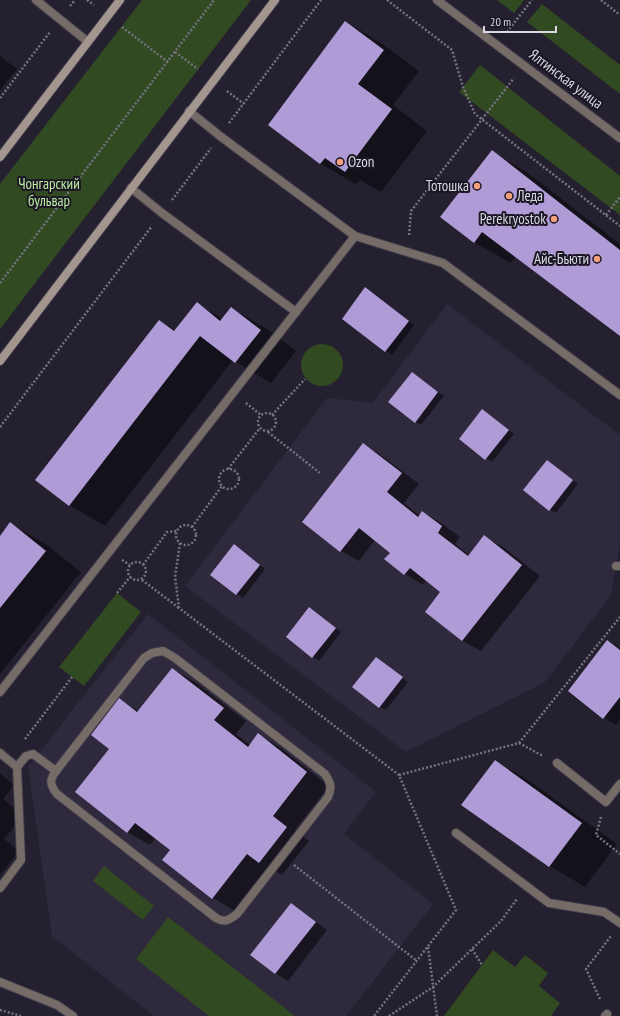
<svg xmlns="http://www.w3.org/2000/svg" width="620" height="1016" font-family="'PT Sans Narrow',sans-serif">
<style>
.built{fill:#2f293d}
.green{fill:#314a21}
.shadow{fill:#0007}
.building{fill:#af9cd6}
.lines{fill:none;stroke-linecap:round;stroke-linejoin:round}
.service-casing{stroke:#3e3a48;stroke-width:10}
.minor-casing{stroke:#3e3a48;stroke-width:10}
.secondary-casing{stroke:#3e3a48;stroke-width:10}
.path{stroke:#76727f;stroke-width:2.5;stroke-dasharray:2 2;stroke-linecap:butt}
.service{stroke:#756c67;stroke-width:8}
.minor{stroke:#756c67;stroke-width:8}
.secondary{stroke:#a3968e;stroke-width:8}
.poi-dot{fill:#f2a07e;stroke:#1b1725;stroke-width:1.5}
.labels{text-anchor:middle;stroke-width:4;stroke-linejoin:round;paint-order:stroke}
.street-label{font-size:15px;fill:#dad8e2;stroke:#1b1725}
.poi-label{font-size:15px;fill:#dad8e2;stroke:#1b1725;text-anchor:end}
.park-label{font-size:15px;fill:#bced9f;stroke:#1b1725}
</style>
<rect width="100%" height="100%" fill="#25202f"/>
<g class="built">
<polygon points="447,304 620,435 620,543 611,595 545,682 406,752 185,586 327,398 373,403"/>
<polygon points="148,614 376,792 344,834 433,904 346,1016 154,1016 52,936 28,767"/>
</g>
<g class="green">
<polygon points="142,0 251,0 0,329 0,184"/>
<polygon points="497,0 524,0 514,13"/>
<polygon points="542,4 620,65 620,94 527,22"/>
<polygon points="480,65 620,176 620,215 459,92"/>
<circle cx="322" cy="365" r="21"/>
<polygon points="117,593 141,612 84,686 59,667"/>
<polygon points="104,866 154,906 143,920 93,881"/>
<polygon points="168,917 295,1016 209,1016 136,959"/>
<polygon points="493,950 515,967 525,955 548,973 539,986 560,1003 551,1016 444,1016"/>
</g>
<g class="shadow">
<polygon points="346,22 381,43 419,71 393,105 427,131 381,192 360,180 356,184 321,164 269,125"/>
<polygon points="0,56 17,69 0,90"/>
<polygon points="492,152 528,173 620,244 620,335 516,256 510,263 474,242"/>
<polygon points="372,292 414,325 392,355 343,318"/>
<polygon points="197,304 223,319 231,308 267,329 296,351 271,383 233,360 105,526 69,505 159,321 176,331"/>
<polygon points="412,373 444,396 421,425 415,422"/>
<polygon points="483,410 514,434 492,462 460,439"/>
<polygon points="363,444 381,455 419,484 404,503 420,516 423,512 441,523 460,537 455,544 470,556 485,537 503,547 540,576 481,651 463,641 426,612 442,592 426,580 423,585 405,574 386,559 391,553 375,540 359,561 341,551 303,521"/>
<polygon points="553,465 578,484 556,513 550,510"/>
<polygon points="11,524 47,545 81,572 0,674 0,537"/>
<polygon points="240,549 265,569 243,598 211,574"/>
<polygon points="310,608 341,632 319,661 313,657"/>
<polygon points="608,641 620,648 620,720 616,725 604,718"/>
<polygon points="376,658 408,682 386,710 380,707"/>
<polygon points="172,669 195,682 246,721 236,734 250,745 258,734 281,748 329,786 295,830 309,841 282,875 269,867 235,911 213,898 171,850 156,838 150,845 127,832 110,749 120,700 139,711"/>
<polygon points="495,761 531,782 617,844 585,887 550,866 463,805"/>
<polygon points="0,773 14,785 3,799 23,815 4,839 19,851 0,875"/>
<polygon points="291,904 327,930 288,981 275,973"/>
</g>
<g class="building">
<polygon points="345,21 384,50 358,84 392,109 345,172 325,158 320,164 268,125"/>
<polygon points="492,150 620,250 620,336 482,232 474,243 440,217"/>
<polygon points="365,287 409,321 385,352 342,319"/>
<polygon points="197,302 220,321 231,307 261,330 235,363 200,336 69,506 35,480 159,320 174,331"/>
<polygon points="412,372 438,392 415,423 388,402"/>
<polygon points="482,409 509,430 485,460 459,439"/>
<polygon points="363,443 402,473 387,492 418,517 422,511 442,526 438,533 468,556 484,535 522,565 462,641 425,612 440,592 410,568 404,575 384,559 390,553 359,528 340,552 302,522"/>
<polygon points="547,460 573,480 549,511 523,490"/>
<polygon points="10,522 46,551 0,608 0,536"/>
<polygon points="234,544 260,565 236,595 210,575"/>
<polygon points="309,607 336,628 312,658 286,637"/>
<polygon points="607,640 620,650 620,697 603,719 568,691"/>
<polygon points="376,657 403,677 379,708 352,687"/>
<polygon points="172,668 224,708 214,720 248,747 258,733 307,772 273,816 287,827 259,863 247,854 212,899 162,860 170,850 135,823 127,833 75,792 109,749 91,735 119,698 137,712"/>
<polygon points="495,760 582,823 549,867 461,805"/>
<polygon points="291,903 316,922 275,974 250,955"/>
</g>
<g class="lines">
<defs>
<g id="service">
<polyline points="36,0 88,42"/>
<polyline points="189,111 220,136 355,236 443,263 620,395"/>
<polyline points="131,188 162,213 296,312"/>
<polyline points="616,566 620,566"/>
<path d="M 163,651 L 175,658 L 325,774 C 331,783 332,788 328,797 L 237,914 C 229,920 225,923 216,918 L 57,794 C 50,785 49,780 56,771 L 144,658 L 152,653 Z"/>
<polyline points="0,692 355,236"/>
<polyline points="0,753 17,767 21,860 0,888"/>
<polyline points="557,763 606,802 620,784"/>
<polyline points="17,767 26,756 33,754 56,771"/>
<polyline points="456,833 549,903 604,912 620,923"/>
<polyline points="0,982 57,1005 73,1016"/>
<polyline points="605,1016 607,1014"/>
</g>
<polyline id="minor" points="437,0 620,138"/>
<g id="secondary">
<polyline points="0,157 120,0"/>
<polyline points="0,361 275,0"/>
</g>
</defs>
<use href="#service" class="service-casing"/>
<use href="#minor" class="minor-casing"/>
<use href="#secondary" class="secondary-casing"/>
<g class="path">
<polyline points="87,0 94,5"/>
<polyline points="387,0 452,50 463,87 475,114 620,226"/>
<polyline points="601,0 620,15"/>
<polyline points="70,6 75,0"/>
<polyline points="122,27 168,62"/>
<polyline points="507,32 532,0"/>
<polyline points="175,52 198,69"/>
<polyline points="227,91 244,104"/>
<polyline points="0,98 50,32"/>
<polyline points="229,123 321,0"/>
<polyline points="172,200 211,148"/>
<polyline points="606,215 620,197"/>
<polyline points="409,235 411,211 514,78"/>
<polyline points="0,283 214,0"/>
<polyline points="246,403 261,415"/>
<circle cx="267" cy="422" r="9"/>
<polyline points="272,415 305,379"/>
<polyline points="0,427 152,226"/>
<polyline points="268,432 320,473"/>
<polyline points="228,469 260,428"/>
<circle cx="229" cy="479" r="10"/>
<circle cx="186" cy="535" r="10"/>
<polyline points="192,527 222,486"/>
<polyline points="180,543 175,577 179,608 399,775 456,910 374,1016"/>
<polyline points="122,560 130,565"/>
<circle cx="137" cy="571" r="9"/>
<polyline points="143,565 167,532 177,531"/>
<polyline points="142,580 179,608"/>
<polyline points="117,593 130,577"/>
<polyline points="25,739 72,677"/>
<polyline points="519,743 543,756"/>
<polyline points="399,775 519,743 620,617"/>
<polyline points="601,817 596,835 620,854"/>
<polyline points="294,865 417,961"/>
<polyline points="428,947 437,1016"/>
<polyline points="472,949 482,965"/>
<polyline points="600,999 586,969 611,936"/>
<polyline points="0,1010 21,1016"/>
<polyline points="389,1016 433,987 501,921 517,899"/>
</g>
<use href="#service" class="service"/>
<use href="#minor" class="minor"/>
<use href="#secondary" class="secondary"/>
</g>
<g class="poi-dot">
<circle cx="340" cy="162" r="4"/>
<circle cx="477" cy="186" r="4"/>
<circle cx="509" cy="196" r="4"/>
<circle cx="554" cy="219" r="4"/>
<circle cx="597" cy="259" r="4"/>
</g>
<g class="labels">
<g class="street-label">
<text transform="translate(566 79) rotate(37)" y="5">Ялтинская улица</text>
</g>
<g class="poi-label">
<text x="348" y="167" text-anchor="start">Ozon</text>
<text x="469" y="191">Тотошка</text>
<text x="517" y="201" text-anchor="start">Леда</text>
<text x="546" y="224">Perekryostok</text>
<text x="589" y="264">Айс-Бьюти</text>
</g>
<g class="park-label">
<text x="49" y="189">Чонгарский<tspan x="49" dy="17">бульвар</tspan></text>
</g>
</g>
<path d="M484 26v6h72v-6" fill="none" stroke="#dad8e2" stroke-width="2"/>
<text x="490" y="26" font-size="12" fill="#dad8e2" stroke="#1b1725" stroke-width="3" paint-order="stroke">20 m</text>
</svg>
